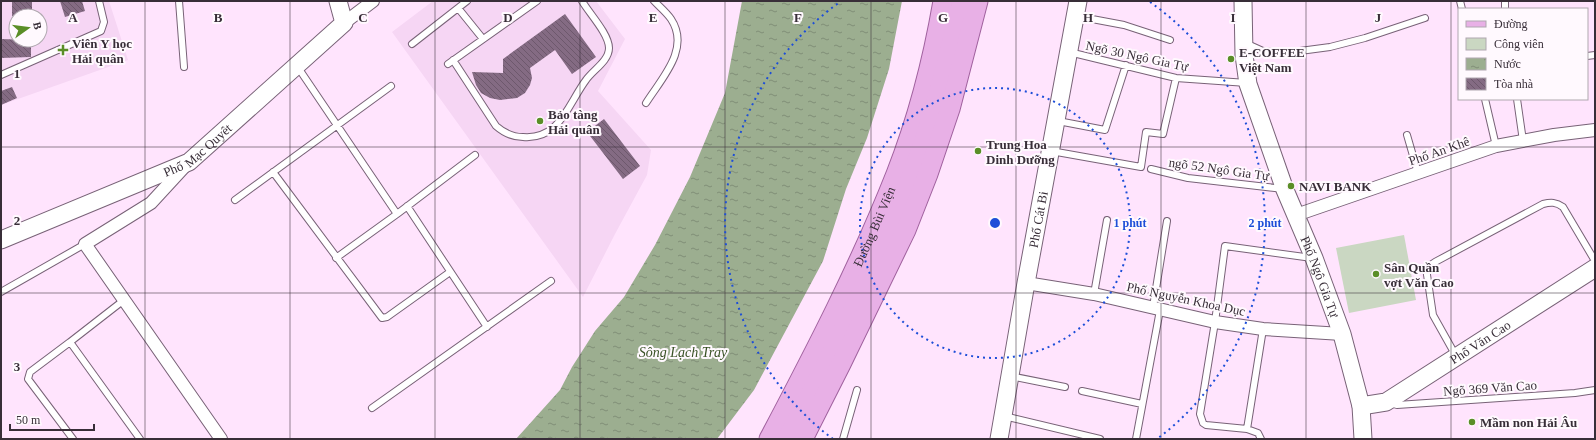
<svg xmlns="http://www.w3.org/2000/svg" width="1596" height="440" font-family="'Times New Roman',serif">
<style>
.built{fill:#f6d6f4;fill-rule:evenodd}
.green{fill:#cad7c2}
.water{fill:url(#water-ripples)}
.building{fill:url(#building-back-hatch)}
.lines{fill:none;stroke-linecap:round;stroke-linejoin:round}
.lane-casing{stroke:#786277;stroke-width:8}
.street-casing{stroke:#786277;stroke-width:14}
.secondary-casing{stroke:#786277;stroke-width:19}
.primary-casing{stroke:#a0619e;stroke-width:21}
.lane{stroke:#fff;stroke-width:6}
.street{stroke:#fff;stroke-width:12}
.secondary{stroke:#fff;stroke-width:17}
.primary{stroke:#e8b0e6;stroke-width:19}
.grid{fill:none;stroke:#382e38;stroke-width:1;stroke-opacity:0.55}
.ring{fill:none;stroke:#1d4ed8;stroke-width:2;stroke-dasharray:2 4}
.poi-dot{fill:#5a8e27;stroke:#fff9fe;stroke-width:1.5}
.labels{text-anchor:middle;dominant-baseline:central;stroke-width:4;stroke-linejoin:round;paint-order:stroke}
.poi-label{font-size:13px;font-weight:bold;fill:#382e38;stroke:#fff9fe;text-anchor:start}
.street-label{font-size:13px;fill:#382e38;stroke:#fff9fe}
.water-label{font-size:14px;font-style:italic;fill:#395225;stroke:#fff9fe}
.grid-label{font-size:13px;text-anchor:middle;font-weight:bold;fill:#382e38;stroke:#fff9fe;stroke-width:4;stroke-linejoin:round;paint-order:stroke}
.centre{fill:#1d4ed8;stroke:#fff9fe;stroke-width:2}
.ring-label{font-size:12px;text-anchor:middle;font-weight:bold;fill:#1d4ed8;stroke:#fff9fe;stroke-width:4;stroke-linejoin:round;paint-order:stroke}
</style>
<defs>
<pattern id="water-ripples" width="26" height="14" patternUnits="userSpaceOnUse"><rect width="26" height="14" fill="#9cae90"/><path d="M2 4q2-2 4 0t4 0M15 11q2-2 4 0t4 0" fill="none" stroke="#808e77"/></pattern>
<pattern id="building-back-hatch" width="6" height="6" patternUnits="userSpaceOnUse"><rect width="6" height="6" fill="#846b83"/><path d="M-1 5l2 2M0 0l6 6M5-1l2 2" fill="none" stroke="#6d586c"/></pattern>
</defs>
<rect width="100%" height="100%" fill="#ffe4fd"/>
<path class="built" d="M1,1H109L128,60L1,105ZM16,16H40V40H16Z
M433,1H596L625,39L598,91L651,150L647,175L615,234L583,297L392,32Z"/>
<path class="green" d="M1404,235L1416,300L1349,313L1336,248Z"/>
<path class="water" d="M742,1H902L889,69L867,138L846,189L823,261L754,390L717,439H516L560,390L572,367L595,331L624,297L655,245L690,177L725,93Z"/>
<path class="building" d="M12,1H32V16H12Z
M60,1H82L85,11L65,17Z
M565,14L596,57L572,74L555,50L530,68L532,78L530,85L525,93L517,98L500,100L490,98L481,93L476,85L472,72L503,73V59Z
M1,39L31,40V57L1,58Z
M12,87L17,98L1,105V91Z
M604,119L640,166L623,179L587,132Z"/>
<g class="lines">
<defs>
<path id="lane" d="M179,1L184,67
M1460,1L1462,9
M1505,1V9
M458,8L483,39
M1076,16L1124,25L1170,40
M1245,43L1265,52L1300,51L1330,47L1365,38L1425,18
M412,44L467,1
M1069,52L1176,78L1247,83
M1587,56L1595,55
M453,60L496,126C504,133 512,137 523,137C560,140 568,104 586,80C593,70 609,61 609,48C609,34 589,13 582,1
M448,64L537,1
M297,66L397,214L336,258
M1,75L101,31L104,22L99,1
M1485,99L1496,146
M1517,99L1523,141
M646,103C661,79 691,49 671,19C667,13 660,7 654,1
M1058,121L1105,130L1126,65
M1407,135L1418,173
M1051,151L1141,167L1146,132L1163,134L1176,78
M1151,169L1188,178L1284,189
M273,172L382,318L387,317L450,272
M235,200L391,86
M407,206L487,327
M397,214L475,155
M1,292L85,244
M1094,294L1107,220
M124,300L70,342L140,439
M1153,307L1167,221
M70,342L30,372L28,379L73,439
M1456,356L1433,315L1426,268L1435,262L1543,204C1551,202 1556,202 1563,207L1595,261
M1010,376L1065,387
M1082,391L1142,404
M1390,403L1397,405L1575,393L1595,390
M372,408L551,281
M1004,416L1100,439
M1247,429L1206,425L1203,423L1200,414L1215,322L1225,246L1312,258
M843,439L857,390
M1136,439L1160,310
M1261,439L1258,433L1247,429L1263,329"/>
<path id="street" d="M344,23L373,1
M186,165L151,203L85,244L221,439
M1296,215L1496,146L1554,135L1595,130
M1026,283L1094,294L1215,322L1263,329L1342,334"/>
<g id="secondary">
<path id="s1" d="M1243,1L1244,55L1248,84L1285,190L1314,258L1342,334L1361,406L1363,439"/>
<path id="s2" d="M1,240L189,162L344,23L338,1"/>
<path id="s3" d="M1361,406L1386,402L1595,268"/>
<path id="s4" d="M999,439L1026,283L1078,1"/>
</g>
<g id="primary">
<path id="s5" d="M769,439C815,352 860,265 896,174C918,118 933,59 943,1"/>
<path d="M787,439C831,355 876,268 910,179C933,121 947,61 962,1"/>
<path d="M803,439L841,364L906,230L928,174L950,109L978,1"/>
</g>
</defs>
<use href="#lane" class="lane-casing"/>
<use href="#street" class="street-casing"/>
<use href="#secondary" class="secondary-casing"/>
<use href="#primary" class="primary-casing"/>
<use href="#lane" class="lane"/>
<use href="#street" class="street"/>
<use href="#secondary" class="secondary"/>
<use href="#primary" class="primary"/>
</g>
<path class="grid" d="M145,1V439M290,1V439M435,1V439M580,1V439M725,1V439M871,1V439M1016,1V439M1161,1V439M1306,1V439M1451,1V439M1,147H1595M1,293H1595"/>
<g class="ring">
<circle cx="995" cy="223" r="135"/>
<path d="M833 439A270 270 0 0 1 840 2M1150 2A270 270 0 0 1 1157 439"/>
</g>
<g class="poi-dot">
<path d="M61 44h4v4h4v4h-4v4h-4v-4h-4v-4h4z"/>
<circle cx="1231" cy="59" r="4"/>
<circle cx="540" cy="121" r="4"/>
<circle cx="978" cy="151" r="4"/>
<circle cx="1291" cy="186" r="4"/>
<circle cx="1376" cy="274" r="4"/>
<circle cx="1472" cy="422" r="4"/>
</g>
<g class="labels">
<g class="poi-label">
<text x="72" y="43">Viên Y học<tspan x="72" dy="15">Hải quân</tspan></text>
<text x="1239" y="52">E-COFFEE<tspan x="1239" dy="15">Việt Nam</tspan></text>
<text x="548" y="114">Bảo tàng<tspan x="548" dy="15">Hải quân</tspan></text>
<text x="986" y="144">Trung Hoa<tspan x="986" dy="15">Dinh Dưỡng</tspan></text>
<text x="1299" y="186">NAVI BANK</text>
<text x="1384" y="267">Sân Quần<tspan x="1384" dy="15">vợt Văn Cao</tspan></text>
<text x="1480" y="422">Mầm non Hải Âu</text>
</g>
<g class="street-label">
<text transform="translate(1137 56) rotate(12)">Ngõ 30 Ngô Gia Tự</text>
<text stroke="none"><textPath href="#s2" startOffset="217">Phố Mạc Quyêt</textPath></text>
<text transform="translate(1439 151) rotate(-19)">Phố An Khê</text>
<text transform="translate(1219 169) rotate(8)">ngõ 52 Ngô Gia Tự</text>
<text stroke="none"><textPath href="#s4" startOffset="223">Phố Cát Bi</textPath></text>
<text stroke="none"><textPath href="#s5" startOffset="237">Đường Bùi Viện</textPath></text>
<text stroke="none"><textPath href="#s1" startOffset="289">Phố Ngô Gia Tự</textPath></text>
<text transform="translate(1186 299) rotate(12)">Phố Nguyễn Khoa Dục</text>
<text stroke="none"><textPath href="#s3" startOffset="137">Phố Văn Cao</textPath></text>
<text transform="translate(1490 388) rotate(-4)">Ngõ 369 Văn Cao</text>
</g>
<g class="water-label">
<text x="683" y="352">Sông Lạch Tray</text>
</g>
</g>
<g class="grid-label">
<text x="73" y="22">A</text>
<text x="218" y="22">B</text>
<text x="363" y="22">C</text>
<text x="508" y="22">D</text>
<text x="653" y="22">E</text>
<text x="798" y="22">F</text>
<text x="943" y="22">G</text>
<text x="1088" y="22">H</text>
<text x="1233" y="22">I</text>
<text x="1378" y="22">J</text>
<text x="17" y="78">1</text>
<text x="17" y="225">2</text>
<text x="17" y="371">3</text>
</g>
<circle cx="995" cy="223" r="6" class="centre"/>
<g class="ring-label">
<text x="1130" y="227">1 phút</text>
<text x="1265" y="227">2 phút</text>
</g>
<rect width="1596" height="440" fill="none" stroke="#382e38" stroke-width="4"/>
<rect x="1458" y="8" width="130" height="92" fill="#fff9fe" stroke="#afa8af"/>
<rect x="1466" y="21" width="20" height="6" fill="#e8b0e6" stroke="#afa8af"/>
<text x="1494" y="28" font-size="12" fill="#382e38">Đường</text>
<rect x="1466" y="38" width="20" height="12" fill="#cad7c2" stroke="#afa8af"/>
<text x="1494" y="48" font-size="12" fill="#382e38">Công viên</text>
<rect x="1466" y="58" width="20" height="12" fill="url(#water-ripples)" stroke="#afa8af"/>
<text x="1494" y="68" font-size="12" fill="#382e38">Nước</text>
<rect x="1466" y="78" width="20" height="12" fill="url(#building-back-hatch)" stroke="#afa8af"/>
<text x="1494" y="88" font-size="12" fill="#382e38">Tòa nhà</text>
<g transform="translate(28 28) rotate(76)"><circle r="19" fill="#fff9fe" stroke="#afa8af"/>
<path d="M0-3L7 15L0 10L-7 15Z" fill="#5a8e27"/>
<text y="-6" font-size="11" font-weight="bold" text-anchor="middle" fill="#382e38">B</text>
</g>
<path d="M10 424v6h84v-6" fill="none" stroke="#382e38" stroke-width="2"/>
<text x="16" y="424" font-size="12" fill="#382e38" stroke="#fff9fe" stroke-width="3" paint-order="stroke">50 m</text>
</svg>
